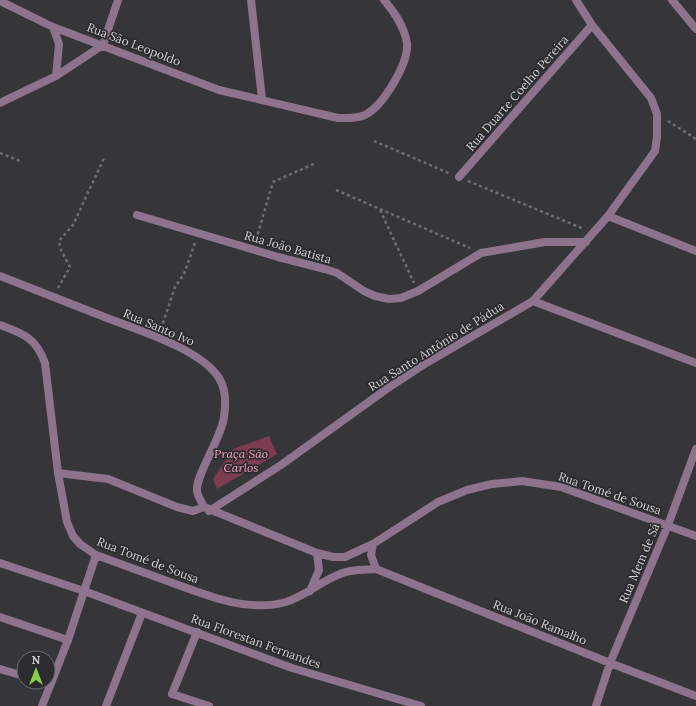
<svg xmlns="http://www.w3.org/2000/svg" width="696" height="706" font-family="Lora,serif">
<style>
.green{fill:#7e3c51}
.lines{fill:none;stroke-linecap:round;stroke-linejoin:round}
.path{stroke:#6f6e73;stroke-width:2.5;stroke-dasharray:3 3;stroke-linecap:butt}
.service{stroke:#8d738b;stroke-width:8}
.minor{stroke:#8d738b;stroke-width:8}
.labels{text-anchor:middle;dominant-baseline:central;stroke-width:3.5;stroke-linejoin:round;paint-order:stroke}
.street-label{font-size:12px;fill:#d2d1d5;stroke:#2c2b30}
.park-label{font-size:12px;font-style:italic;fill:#faa2bb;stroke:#2c2b30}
</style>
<rect width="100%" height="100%" fill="#36353a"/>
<path class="green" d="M269,436L277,454L217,489L213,479L233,449Z"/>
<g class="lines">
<path class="path" d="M668,121L696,139
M374,141L451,174
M0,153L20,161
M468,181L584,229
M336,190L470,248
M380,210L414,283
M256,240L273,182L316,163
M58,288L70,267L60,248L59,241L73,225L105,156
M161,329L175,287L184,274L195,243"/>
<path class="service" d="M103,45L118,0
M58,473L108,479L177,507L193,511L204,507
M0,563L84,591L292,668L421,706
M0,617L68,640
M0,669L24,676
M41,682L50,685
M106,706L142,613"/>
<path class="minor" d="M251,0L262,99
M672,0L696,29
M0,1L53,27L219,90L338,118C347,118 356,119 365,115C383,106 409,63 407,43C404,26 395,13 384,0
M53,27L59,44L56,76
M0,103L56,76L103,45
M459,177L592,25
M137,215L278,257L325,269L337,273L364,291L375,296L389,299L401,298L418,291L481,253L545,242H586
M608,216L696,251
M0,276C34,289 68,303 102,316C134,329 200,348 219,378C226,389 226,404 224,417C222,437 196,474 197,490C197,496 202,502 204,507L317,553L333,557H345L373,544L438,502L467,490L492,484L522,481L561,487L696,536
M533,301L608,216L655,151L657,137V114L651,98L592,25L576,0
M0,325C24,334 36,338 45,363L58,473L67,522L73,536L80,544L96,555C120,564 145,573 170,582C206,595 247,613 286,602C306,596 321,581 340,574C351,569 364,570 376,569L610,663L696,696
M209,511L281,465L388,388L428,362L533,301L696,363
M373,544L371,555L376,569
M310,591L319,570L317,553
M197,632L172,694L209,706
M42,706L68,640L96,555
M596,706L610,663L668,525L696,449"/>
</g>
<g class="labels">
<g class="street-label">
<text transform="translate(134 44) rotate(21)">Rua São Leopoldo</text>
<text transform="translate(517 93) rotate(-49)">Rua Duarte Coelho Pereira</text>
<text transform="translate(288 247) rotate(16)">Rua João Batista</text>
<text transform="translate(159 327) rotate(23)">Rua Santo Ivo</text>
<text transform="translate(436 346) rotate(-32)">Rua Santo Antônio de Pádua</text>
<text transform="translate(610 493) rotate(19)">Rua Tomé de Sousa</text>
<text transform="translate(148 560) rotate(21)">Rua Tomé de Sousa</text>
<text transform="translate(639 563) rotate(-67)">Rua Mem de Sá</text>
<text transform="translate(540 622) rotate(22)">Rua João Ramalho</text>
<text transform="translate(256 641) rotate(20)">Rua Florestan Fernandes</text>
</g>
<g class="park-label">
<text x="241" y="453">Praça São<tspan x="241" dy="14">Carlos</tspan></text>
</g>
</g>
<g transform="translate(36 670)"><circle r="19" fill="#2c2b30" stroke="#6e6d72"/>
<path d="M0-3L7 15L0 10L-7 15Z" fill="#89cf49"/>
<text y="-6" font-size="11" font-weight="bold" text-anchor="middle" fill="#d2d1d5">N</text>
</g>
</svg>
